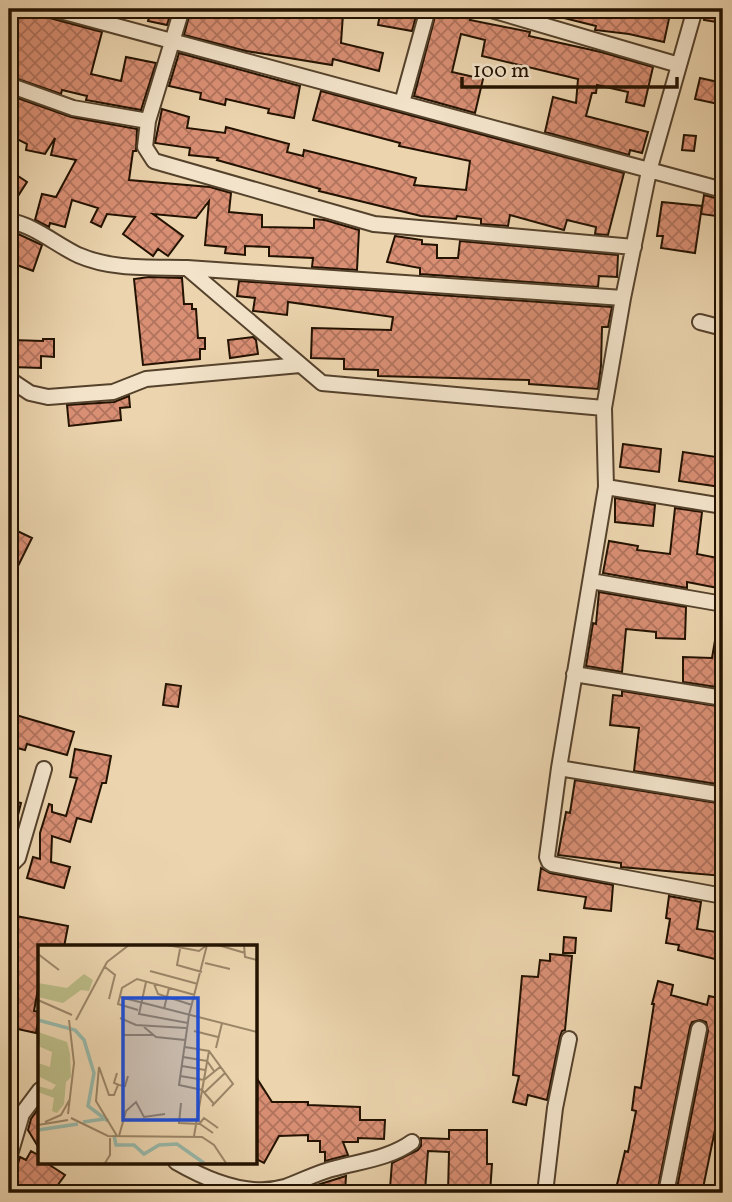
<svg xmlns="http://www.w3.org/2000/svg" width="732" height="1202" font-family="Vollkorn,serif">
<style>
.building{fill:url(#building-cross-hatch);stroke:#231200;stroke-width:2}
.lines{fill:none;stroke-linecap:round;stroke-linejoin:round}
.minor-casing{stroke:#55422c;stroke-width:18}
.minor{stroke:#f2e3ca;stroke-width:14}
.inset-river{fill:none;stroke:#98b8a9;stroke-width:3.5}
.inset-road{fill:none;stroke:#9b8668;stroke-width:2}
.view{fill:#1d4ed8;fill-opacity:0.15;stroke:#1d4ed8;stroke-width:3.5}
.inset-edge{fill:none;stroke:#231200;stroke-width:3.5}
</style>
<defs>
<pattern id="building-cross-hatch" width="8" height="8" patternUnits="userSpaceOnUse" patternTransform="scale(1.75)"><rect width="8" height="8" fill="#d98f74"/><path d="M0 0l8 8M0 8l8-8" fill="none" stroke="#b0735d"/></pattern>
</defs>
<rect width="100%" height="100%" fill="#ebd4ae"/>
<filter id="stains"><feTurbulence type="fractalNoise" baseFrequency=".00286" numOctaves="4"/><feColorMatrix values="0 0 0 0 .2 0 0 0 0 .09 0 0 0 0 .02 0 0 0 .5 -.17"/></filter>
<radialGradient id="worn" r=".72"><stop offset=".6" stop-color="#630" stop-opacity="0"/><stop offset="1" stop-color="#630" stop-opacity=".3"/></radialGradient>
<path class="building" d="M10,9L45,14L50,18L102,32L91,74L121,81L126,57L156,63L141,110L86,100L87,96L62,90L61,94L9,76Z
M152,9H172L167,25L148,21Z
M191,9H338V13L343,14L341,43L383,53L379,71L333,59L332,65L246,51L184,35Z
M381,9H418L412,31L378,25Z
M437,9L471,16L470,20L530,32L529,36L601,52L653,67L644,106L626,102L628,92L597,85L596,93H592L586,116L648,132L642,153L630,150L629,155L545,132L553,97L576,103L578,79L482,56L485,40L461,34L452,72L483,79L475,113L414,96Z
M544,9H647L670,14L664,42L629,34L595,30L596,26L544,13Z
M706,9H723V23L704,20Z
M179,53L300,86L294,118L268,113L269,109L226,99L225,105L200,99L201,93L169,86Z
M700,78L723,83V105L695,99Z
M321,91L624,173L608,235L595,234L596,227L567,220L564,230L510,215L508,226L481,224V219L457,216L456,219L421,216L319,191L320,189L217,160L218,158L189,155L190,148L155,143L162,109L189,117L187,128L225,133L226,127L289,144L287,152L303,156L304,150L416,178L414,185L466,190L470,161L399,146L400,143L313,120Z
M9,95L71,117L137,129L136,151H133L129,180L210,187L231,193L229,212L262,215V227L314,228V219L325,220L359,230L357,270L312,267L313,258L269,256V247L245,246V255L225,253L226,247L205,245L209,201L196,218L153,214L183,236L168,256L158,249L153,256L123,234L135,217L107,214L101,227L91,222L98,208L72,200L65,227L50,223L49,227L35,220L42,194L56,197L76,160L51,155L55,138L45,154L26,150L27,144L9,135Z
M684,135L696,136L694,151L682,150Z
M9,170L27,182L9,210Z
M704,195L719,199L716,216L701,214Z
M662,202L702,206L695,253L661,248L663,236H657Z
M16,233L42,245L33,271L9,262V253Z
M395,236L422,240V244L437,245V258H458L460,241L618,255L617,277L599,276L598,287L420,274V268L387,262Z
M149,277L182,278L184,304H192V309H196L198,338H205V349H200V359L143,365L134,279Z
M239,281L612,307L608,327H602L601,366L598,389L529,384V380L378,376V370L344,369V359L311,358L312,328L391,330L393,317L288,302L287,315L253,311L255,298L237,296Z
M253,337L256,340L258,354L230,358L228,340Z
M43,339H54V357L41,356V368L12,367L13,340L43,341Z
M129,396L130,407L120,408L121,420L69,426L67,405L114,402Z
M623,444L661,449L659,472L620,467Z
M683,452L723,458L721,487L679,481Z
M615,498L655,505L653,526L615,522Z
M675,508L702,512L697,554L723,559V589L687,582V588L603,573L609,541L638,546L637,550L670,554Z
M9,527L32,538L9,584Z
M599,592L686,607L685,639L656,638V632L626,629L622,672L586,666L593,623L596,624Z
M717,629H723V688L683,682V657L712,658Z
M166,684L181,686L178,707L163,705Z
M622,691L723,707V785L634,771L639,728L610,725L613,695L622,696Z
M9,713L74,732L67,755L27,744L25,750L9,746Z
M75,749L111,756L106,783H102L91,822L77,818L70,842L52,836L51,862L70,867L64,888L27,878L33,857L40,859V833L49,804L52,805V812L66,816L77,778L70,777Z
M575,780L723,804V876L621,867V863L558,855L566,812L570,813Z
M9,800L21,803L13,835H9Z
M541,868L550,873L613,885L611,911L584,908L586,897L538,890Z
M669,896L701,902L697,929L723,933V961L678,950L679,945L666,943L670,919L666,918Z
M11,915L68,926L64,947H40V978L34,1011L40,1012L36,1033L13,1028L18,999L9,997V926Z
M564,937L576,938L575,953H563Z
M550,954L572,956L565,1030L562,1031L560,1037L547,1100L528,1095L526,1105L513,1102L519,1076L513,1075L522,976L538,977L540,960L550,961Z
M658,981L673,985L671,995L707,1005L709,996L723,999V1091L702,1193H676L708,1031L706,1022L700,1020L692,1022L690,1027L657,1193H615L625,1151L628,1152L636,1111L632,1110L635,1087L641,1088L654,1004H652Z
M256,1077L272,1102H308V1105L360,1107V1120H385L384,1139L358,1138V1142H343L348,1155L325,1161V1152H320V1141H308V1135L279,1136L264,1163L256,1159Z
M40,1106V1150L28,1130L31,1119Z
M449,1130H487V1164H492L490,1193H448L449,1152L428,1151L425,1191L390,1188L392,1163L418,1150L421,1146V1138L449,1139Z
M31,1151L40,1156V1162H45L65,1175L52,1193H9L20,1157L26,1160Z
M346,1176L345,1193H303V1190L314,1186Z"/>
<g class="lines">
<defs>
<path id="minor" d="M53,9L723,190
M182,9L148,121L145,147L154,161L374,224L634,247
M488,9L679,65
M695,9L649,171L623,298L604,408L606,487L559,768L547,857L549,862L552,864L723,896
M9,85L73,108L148,121
M402,103L428,9
M9,221C34,225 55,244 78,255C112,270 151,267 187,268L623,298
M187,268L322,383L604,408
M700,322L723,328
M9,379L30,393L48,397L113,392L146,379L300,365
M606,487L723,506
M591,581L723,604
M574,674L723,698
M559,768L723,795
M9,867L18,858L44,769
M9,1158L22,1114L40,1090
M176,1162C207,1180 248,1198 285,1187C302,1181 318,1172 336,1168C362,1161 390,1158 412,1142
M545,1193L555,1108L569,1039
M666,1193L699,1029"/>
</defs>
<use href="#minor" class="minor-casing"/>
<use href="#minor" class="minor"/>
</g>
<g transform="translate(38 945)">
<rect width="219" height="219" fill="#ebd4ae"/>
<path d="M46,29L55,35L51,46L43,45L25,58L0,52V38L29,43ZM0,87L29,97L32,109L33,132L28,137L26,159L19,168L14,166L16,153L0,147V141L14,145L18,140L0,131V118L12,122L14,107L0,101Z" fill="#bbbc88"/>
<path class="inset-river" d="M0,75L37,85L46,95L56,128L50,161L70,176M45,177L66,174M0,185L40,179M76,190L78,200H96L106,209L121,200L139,199L166,218"/>
<path class="inset-road" d="M129,0L161,6L169,0M169,0L151,70L141,140L164,145L176,159M180,0L207,8M206,0L207,12L219,15M142,4L139,20L164,27M0,9L21,25M69,17L91,0M167,18L192,24M67,22L77,30L71,54M112,26L160,39M108,37L101,69L150,78M116,39L120,49L154,60M82,52L219,87M0,55L34,70M126,64L131,43M100,65L80,59L84,43L99,34L157,50M82,73L98,80L148,83M38,75L69,17M106,82L118,92L147,95M156,86L180,92M85,90H116M147,102L171,106L195,139L174,161M178,103L184,78M145,112L169,116L176,126M144,121L167,125M79,128L76,138L81,140L87,141L90,131M142,131L166,135L182,122M166,148L187,128M143,158L141,178L162,179L175,188M30,169L36,118L31,75M33,173L70,191L164,192L176,200L188,218M7,177L23,170L32,154M161,179L166,173L180,183M0,180L30,175M79,191L58,156L61,122L71,150H76L80,140M81,191L88,166L98,157L106,172L127,169M156,191L171,106M67,218L72,210V193"/>
<path class="view" d="M85,53H160V175H85Z"/>
<rect width="219" height="219" class="inset-edge"/>
</g>
<rect width="732" height="1202" fill="none" stroke="#ebd4ae" stroke-width="35"/>
<rect x="10" y="10" width="711" height="1181" fill="none" stroke="#231200" stroke-width="3.5"/>
<rect x="18" y="18" width="697" height="1167" fill="none" stroke="#231200" stroke-width="2"/>
<path d="M462 77v10h215v-10" fill="none" stroke="#231200" stroke-width="3.5"/>
<text x="473" y="77" font-size="21" fill="#231200" stroke="#f2e3ca" stroke-width="5" paint-order="stroke">100 m</text>
<rect width="100%" height="100%" filter="url(#stains)"/>
<rect width="100%" height="100%" fill="url(#worn)"/>
</svg>
